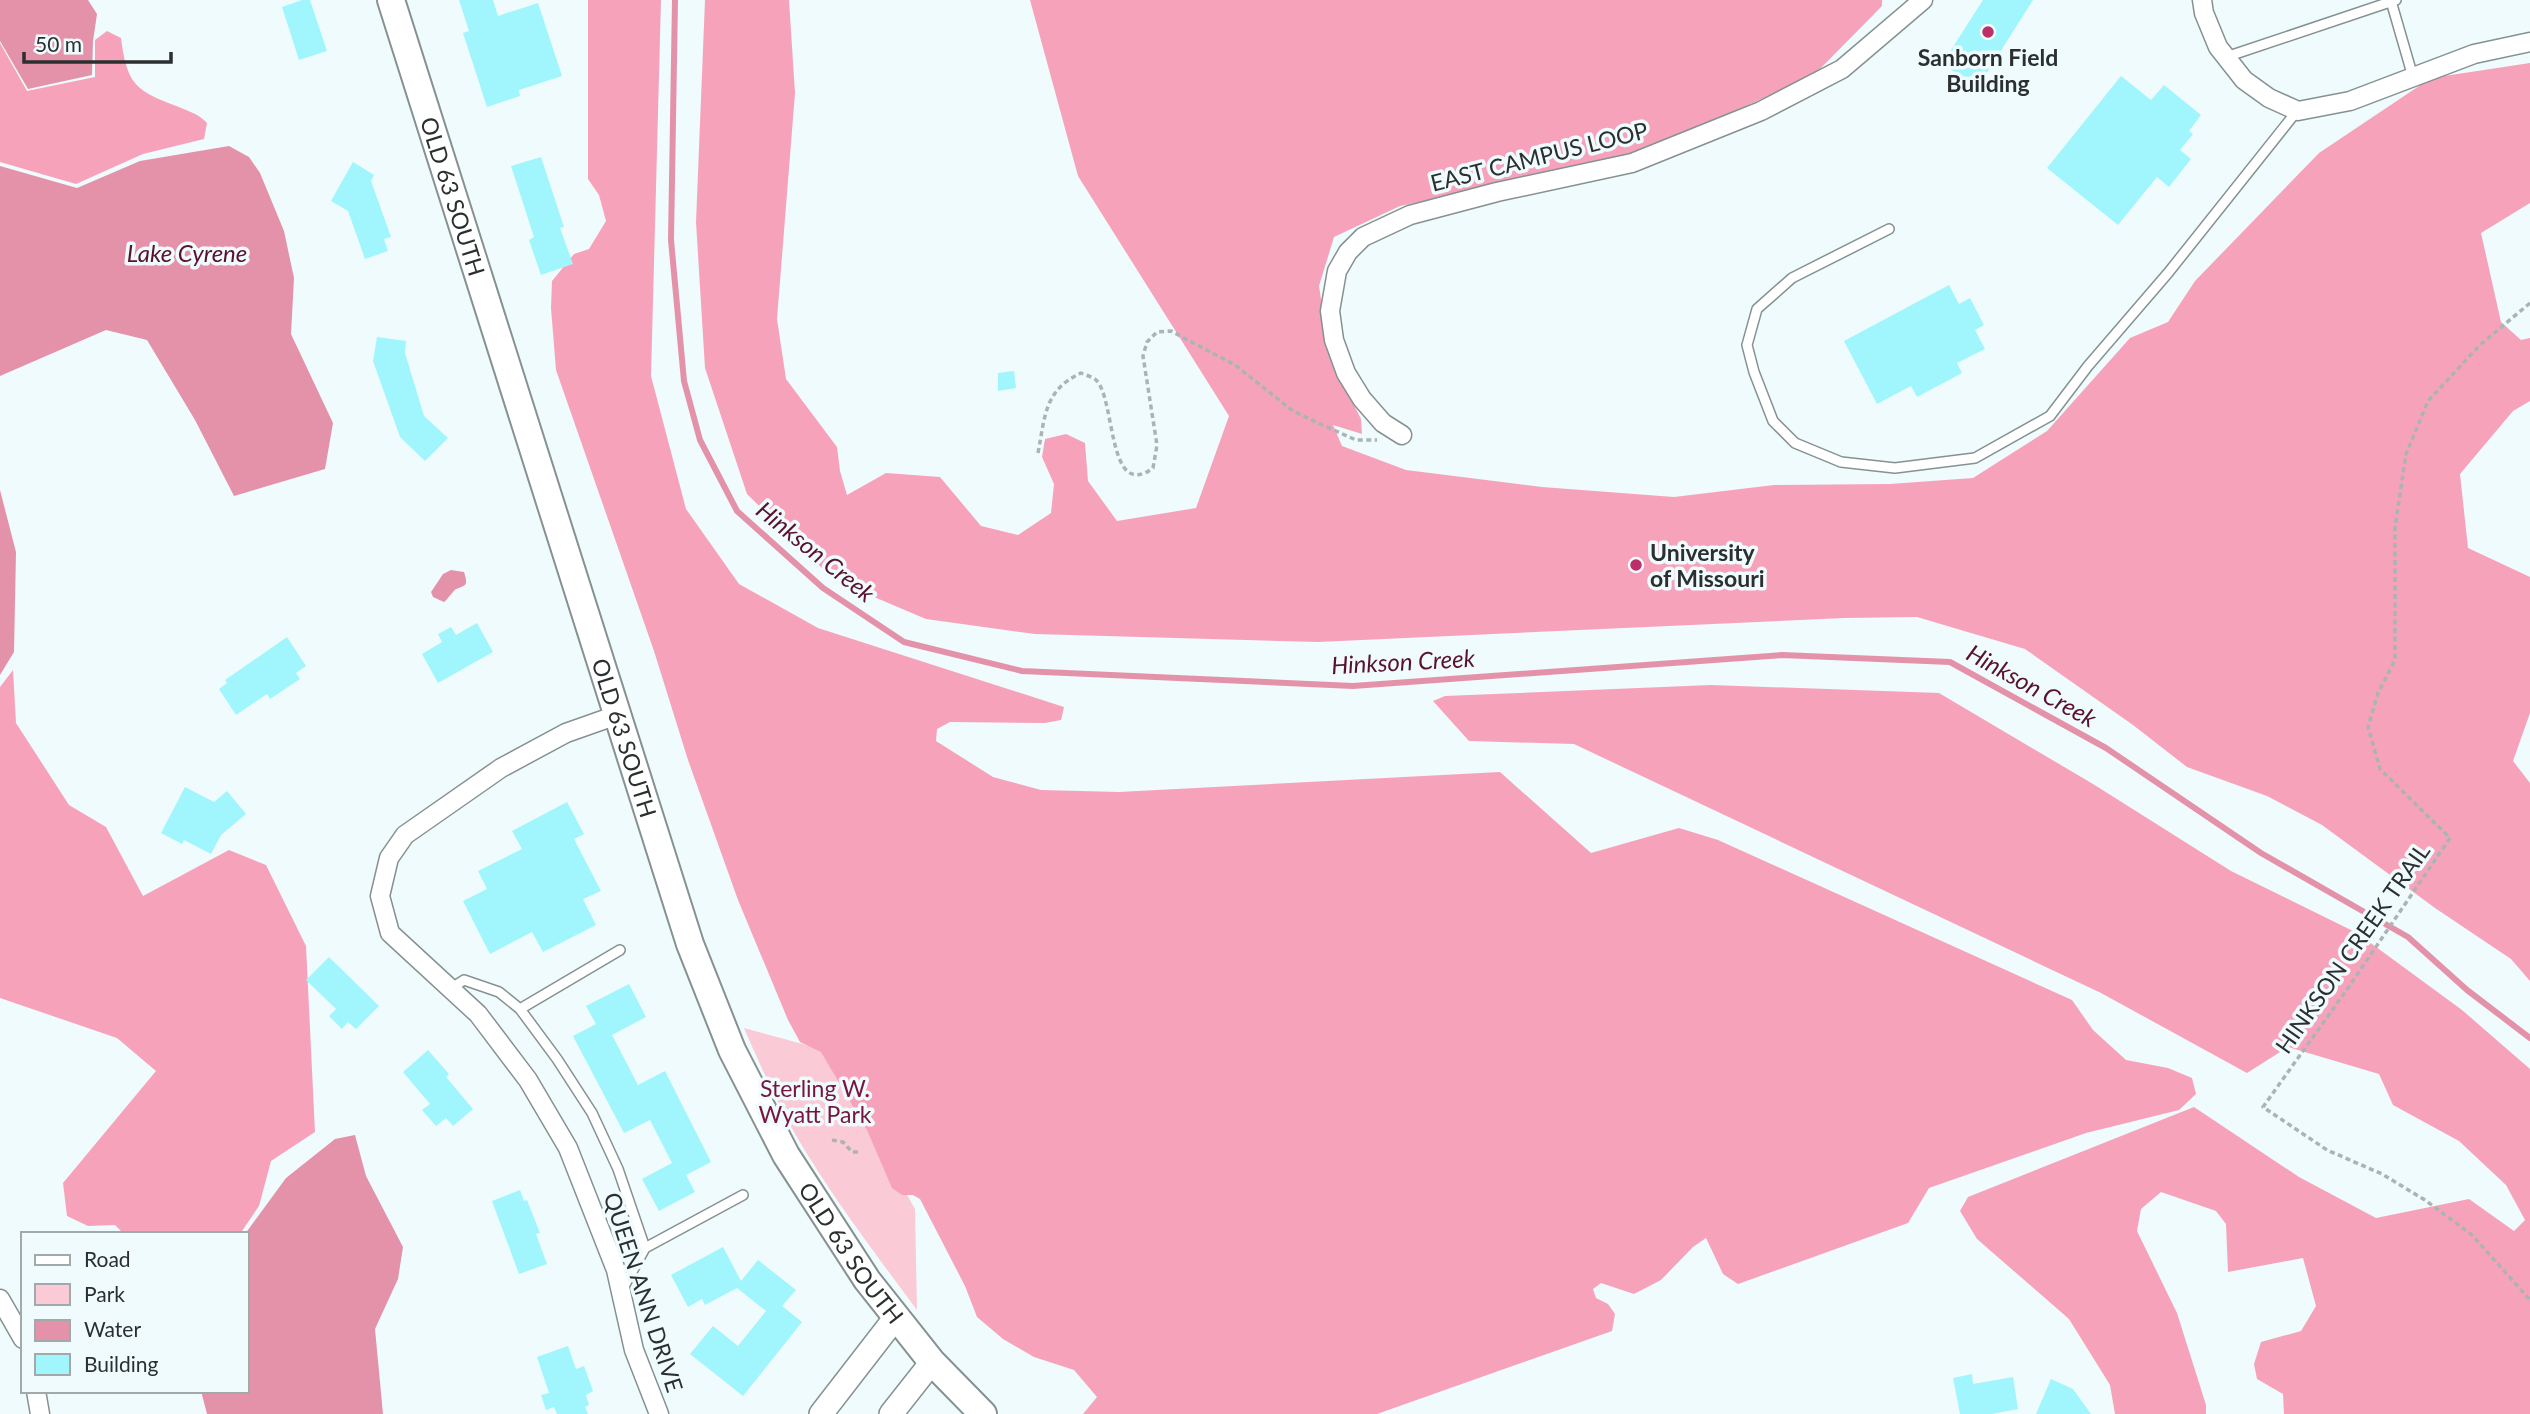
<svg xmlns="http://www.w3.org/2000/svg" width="2530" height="1414" font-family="Lato,sans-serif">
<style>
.green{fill:#facad6}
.forest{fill:#f7a2bb}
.water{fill:#e492aa}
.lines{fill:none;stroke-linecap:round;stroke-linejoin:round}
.stream{stroke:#e492aa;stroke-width:6}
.building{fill:#a0f6fc}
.service-casing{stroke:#869192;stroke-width:12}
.minor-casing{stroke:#869192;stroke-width:21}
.tertiary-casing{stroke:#869192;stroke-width:26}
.secondary-casing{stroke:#869192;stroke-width:30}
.path{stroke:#abb4b5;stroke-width:3.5;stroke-dasharray:5 3.5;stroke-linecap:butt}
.service{stroke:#fff;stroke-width:9}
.minor{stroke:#fff;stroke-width:18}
.tertiary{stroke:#fff;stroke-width:23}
.secondary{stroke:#fff;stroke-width:26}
.poi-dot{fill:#bb3068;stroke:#effbfc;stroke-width:2.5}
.labels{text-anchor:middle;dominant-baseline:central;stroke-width:7;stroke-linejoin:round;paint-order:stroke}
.poi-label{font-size:23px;font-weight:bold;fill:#2b2f30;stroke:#effbfc}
.street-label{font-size:23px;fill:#2b2f30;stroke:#effbfc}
.park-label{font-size:23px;fill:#76153e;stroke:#effbfc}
.water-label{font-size:24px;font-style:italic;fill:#59112e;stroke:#effbfc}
</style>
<rect width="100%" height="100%" fill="#effbfc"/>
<path class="green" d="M744,1028L825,1050L915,1209L917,1310C880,1260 842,1210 809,1157C783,1116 763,1072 744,1028Z"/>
<path class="forest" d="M588,0H661L651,376L686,509L739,584L818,628L1064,707L1061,720L1045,723L950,722L937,729L936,741L993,777L1041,790L1119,792L1500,772L1591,853L1679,828L1718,840L2072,1000L2093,1030L2126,1060L2168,1068L2192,1078L2196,1094L2179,1110L2086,1133L1929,1188L1908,1223L1738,1284L1723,1274L1706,1238L1693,1247L1661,1280L1634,1294L1601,1283L1593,1289L1596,1298L1608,1304L1615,1314L1612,1331L1377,1414H1083L1097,1397L1074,1370L1034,1357L1003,1339L977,1317L965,1286L920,1199L913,1195H902L892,1188L867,1130L821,1052L800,1042L788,1020L738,900L688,760L654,651L556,370L551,308L552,281L574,254L589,249L606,221L599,195L588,179Z
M705,0H789L795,93L777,319L786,379L837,447L840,471L847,495L886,473L940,477L981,526L1018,535L1051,513L1054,484L1042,457L1045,439L1066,434L1085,443L1088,481L1117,521L1196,508L1229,416L1078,176L1030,0H1882V6L1813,76L1631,157L1400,206L1334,237L1319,286L1330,358L1361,419L1362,434L1333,425L1342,446L1406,470L1542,487L1674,497L1774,485L1890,484L1973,478L2047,431L2130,338L2168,322L2195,281L2319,153L2431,78L2530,63V203L2481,233L2501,322L2521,340L2530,338V401L2513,411L2460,474L2468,548L2530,577V713L2513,761L2530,783V981L2511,959L2435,908L2322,825L2267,796L2187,767L2133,725L2025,649L1917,617L1844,618L1318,642L1035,634L926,619L834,580L747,494L705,368L696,222Z
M107,31L121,38C127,85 136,91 179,107C190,112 199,114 207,123L204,139L143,154L76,184L0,162V43L27,91L95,77V40Z
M13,670L16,723L69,805L106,827L143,896L229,850L266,865L306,946L315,1132L271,1161L259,1206L240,1234H124L115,1225L88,1226L67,1216L63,1183L156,1071L117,1038L0,998V687Z
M1711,685L1939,693L2093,784L2231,871L2357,933L2462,1010L2530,1069V1414H2284L2283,1394L2257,1379L2254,1364L2261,1342L2301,1331L2316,1306L2303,1258L2228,1272L2226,1224L2216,1211L2161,1192L2141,1209L2137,1231L2177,1313L2206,1405V1414H2115L2110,1385L2069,1319L1977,1239L1960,1211L1968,1197L2194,1107L2299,1177L2376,1218L2469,1199L2514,1231L2525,1220L2506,1185L2459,1141L2393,1105L2379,1074L2288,1047L2247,1073L2101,993L1574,744L1469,741L1433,701L1445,696Z"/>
<path class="water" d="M0,0H88L97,14L93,41L92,75L28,89L0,41Z
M229,146L249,157L260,173L284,231L294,278L291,334L333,423L325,469L234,496L195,420L147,340L106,330L0,376V166L77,188L140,161Z
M0,490L16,552L14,652L0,675Z
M451,570L464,572C468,585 467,585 456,589C452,592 448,599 444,602L433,597L431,592L443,574Z
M355,1135L366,1176L403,1247L398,1279L375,1329L383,1414H207L201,1391H247V1234H245L286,1178L335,1139Z"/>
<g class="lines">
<path class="stream" d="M675,0L671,240L684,381L700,440L737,511L823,588L904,642L1022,671L1353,686L1782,655L1950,662L2106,748L2261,853L2408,937L2467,990L2530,1038"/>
</g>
<path class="building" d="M302,0H310L327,51L299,60L282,7Z
M459,0H493L498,16L538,3L562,76L519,90L520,96L487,107L463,33L469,31Z
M1983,0H2033L1978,87L1942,64Z
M2121,76L2151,100L2164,85L2201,115L2189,131L2193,134L2180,150L2191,159L2169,187L2157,177L2118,225L2047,168Z
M541,157L564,227L560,228L573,264L541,275L529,240L534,237L511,166Z
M353,162L374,175L371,181L391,237L384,239L388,251L365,259L348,211L331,201Z
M1949,285L1959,304L1970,298L1984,325L1975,330L1985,349L1957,363L1962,373L1917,397L1911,386L1877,404L1844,341Z
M377,337L406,341L405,353L424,416L448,438L425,461L400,437L373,361Z
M1014,371L1016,388L998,391V373Z
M477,623L493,652L438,683L422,654L442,642L438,634L451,627L456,635Z
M287,637L306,666L296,673L300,679L270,699L267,694L236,715L219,689L227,683L225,680Z
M185,787L214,802L227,791L246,814L221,835L211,854L184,840L182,844L161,833Z
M567,802L584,834L574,839L601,891L583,899L596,925L543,952L532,932L490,954L463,901L487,889L478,871L522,849L512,831Z
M329,957L379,1006L356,1029L348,1022L342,1029L329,1016L336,1009L306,980Z
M629,984L646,1017L612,1035L638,1085L665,1071L711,1162L686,1175L695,1192L659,1211L642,1179L672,1163L650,1120L624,1133L573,1036L596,1024L586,1006Z
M428,1050L449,1074L446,1077L473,1109L453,1126L446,1118L436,1126L422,1110L430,1104L403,1072Z
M520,1190L524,1201L527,1200L540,1233L536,1234L547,1264L519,1274L492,1201Z
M723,1247L741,1281L758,1260L796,1290L782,1306L802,1322L743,1396L690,1354L713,1326L738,1346L766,1311L737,1288L705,1305L702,1299L688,1307L671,1275Z
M568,1346L576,1369L584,1366L593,1391L586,1395L589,1405L585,1407L588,1414H557L554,1407L546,1410L541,1395L549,1393L537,1357Z
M1972,1374L1973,1384L2013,1377L2018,1409L1992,1414H1960L1953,1378Z
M2051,1379L2073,1389L2091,1414H2036Z"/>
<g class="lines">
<defs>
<path id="service" d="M2391,1L2413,77
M2226,57L2396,0
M1889,229L1792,278L1757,309L1747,345L1754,372L1773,421L1795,443L1841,462L1895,468L1975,458L2050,416L2088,366L2168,273L2297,111
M450,989L464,980L499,992L520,1009L557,1059L592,1113L618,1169L645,1248L622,1290
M520,1009L620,950
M645,1248L743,1195"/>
<path id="minor" d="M2202,0L2204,13L2218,47L2244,80L2269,98L2298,111L2350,101L2474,54L2530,42
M1402,435L1383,423L1362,399L1346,373L1334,340L1330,311L1337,271L1348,252L1363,237L1410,215L1497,192L1632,163L1761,111L1842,69L1923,0
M617,715L566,733L501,768L405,835L389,858L380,896L390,933L478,1014L528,1080L568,1148L616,1270L634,1350L659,1414
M0,1299L23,1339
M36,1391L40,1414"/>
<path id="tertiary" d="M821,1414L896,1317
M891,1414L932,1362"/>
<g id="secondary">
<path id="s1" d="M391,0L690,944L732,1050L786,1155L867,1280L932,1362L983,1414"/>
</g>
</defs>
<use href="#service" class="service-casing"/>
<use href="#minor" class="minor-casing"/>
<use href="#tertiary" class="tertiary-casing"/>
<use href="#secondary" class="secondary-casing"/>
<path class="path" d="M2530,303L2480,345L2428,401L2406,454L2395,528V660L2378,693L2368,727L2380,769L2450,838L2348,988L2263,1107L2327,1150L2382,1174L2425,1200L2472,1235L2530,1300
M1038,453C1045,417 1044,390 1081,373C1085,375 1093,377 1096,380C1116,399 1107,502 1153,468L1157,445L1143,356L1147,342L1157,332L1171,331L1235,365L1293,411L1316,422L1356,440H1377
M832,1140L843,1142L852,1152H861"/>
<use href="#service" class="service"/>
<use href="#minor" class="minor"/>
<use href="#tertiary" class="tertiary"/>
<use href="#secondary" class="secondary"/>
</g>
<g class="poi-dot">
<circle cx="1988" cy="32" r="7"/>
<circle cx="1636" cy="565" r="7"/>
</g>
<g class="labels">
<g class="poi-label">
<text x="1988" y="57">Sanborn Field<tspan x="1988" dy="26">Building</tspan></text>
<text x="1650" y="552" text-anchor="start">University<tspan x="1650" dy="26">of Missouri</tspan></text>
</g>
<g class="street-label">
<text transform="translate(1539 156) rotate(-14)">EAST CAMPUS LOOP</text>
<text stroke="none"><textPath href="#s1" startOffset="206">OLD 63 SOUTH</textPath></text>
<text stroke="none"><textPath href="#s1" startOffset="774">OLD 63 SOUTH</textPath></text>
<text transform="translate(2352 948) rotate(-55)">HINKSON CREEK TRAIL</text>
<text stroke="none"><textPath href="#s1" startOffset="1340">OLD 63 SOUTH</textPath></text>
<text transform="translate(644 1292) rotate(72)">QUEEN ANN DRIVE</text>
</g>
<g class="park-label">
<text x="815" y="1088">Sterling W.<tspan x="815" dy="26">Wyatt Park</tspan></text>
</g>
<g class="water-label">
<text x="187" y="252">Lake Cyrene</text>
<text transform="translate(816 551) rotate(39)">Hinkson Creek</text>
<text transform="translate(1403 661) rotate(-3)">Hinkson Creek</text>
<text transform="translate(2032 685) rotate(29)">Hinkson Creek</text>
</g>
</g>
<rect x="21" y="1232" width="228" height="161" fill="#effbfc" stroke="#a1a9aa" stroke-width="2"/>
<rect x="35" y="1255" width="35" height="10" fill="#ffffff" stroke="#a1a9aa" stroke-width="2"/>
<text x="84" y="1267" font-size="21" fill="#2b2f30">Road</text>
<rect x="35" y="1284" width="35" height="21" fill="#facad6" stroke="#a1a9aa" stroke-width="2"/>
<text x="84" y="1302" font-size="21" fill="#2b2f30">Park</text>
<rect x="35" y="1320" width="35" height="21" fill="#e492aa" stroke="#a1a9aa" stroke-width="2"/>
<text x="84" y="1337" font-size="21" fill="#2b2f30">Water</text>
<rect x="35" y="1354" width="35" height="21" fill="#a0f6fc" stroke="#a1a9aa" stroke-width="2"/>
<text x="84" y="1372" font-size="21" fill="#2b2f30">Building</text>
<path d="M24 52v10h147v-10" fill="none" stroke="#2b2f30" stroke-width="3.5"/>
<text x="35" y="52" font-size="21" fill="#2b2f30" stroke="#effbfc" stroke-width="5" paint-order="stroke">50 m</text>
</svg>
